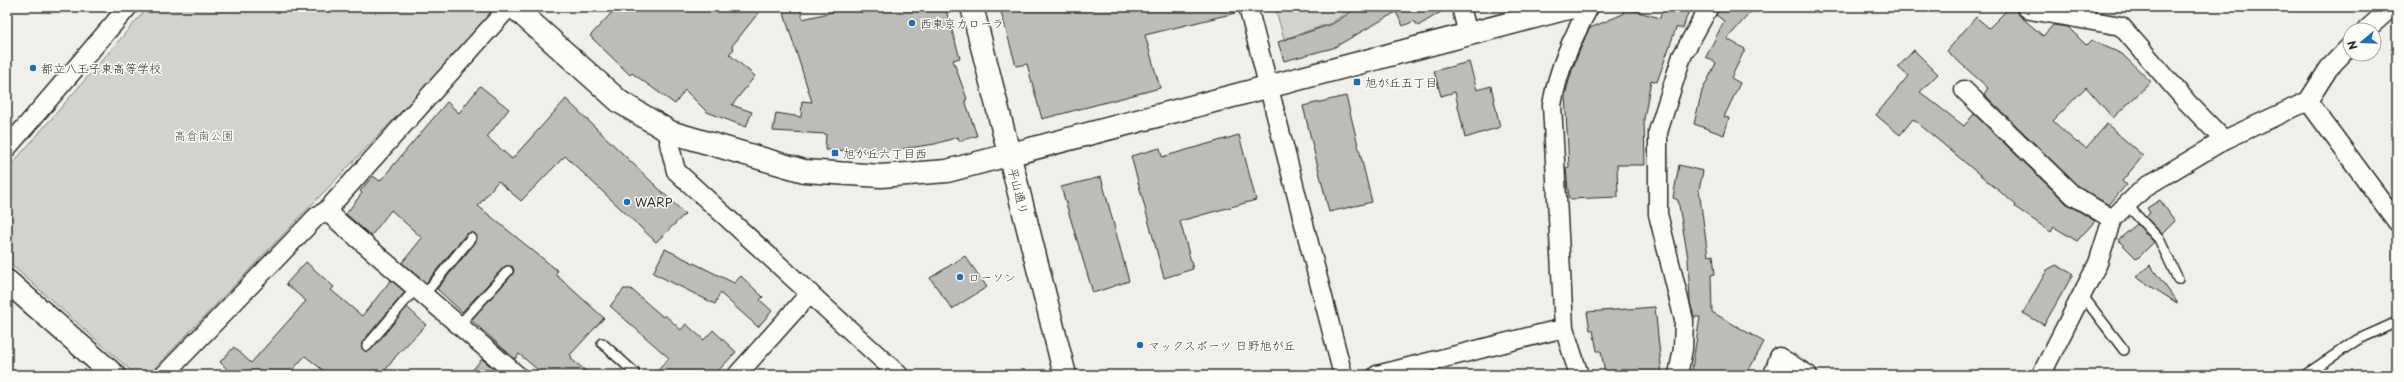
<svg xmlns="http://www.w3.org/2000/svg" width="2404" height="382" font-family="'Playpen Sans','Klee One',sans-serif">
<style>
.green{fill:#d3d2cf;stroke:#7f7e7d}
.building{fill:#bdbcb8;stroke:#2b2b2b}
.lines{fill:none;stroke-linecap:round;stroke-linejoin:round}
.lane-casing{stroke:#2b2b2b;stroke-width:12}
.street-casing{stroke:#2b2b2b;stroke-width:21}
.secondary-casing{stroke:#2b2b2b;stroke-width:25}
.lane{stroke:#fdfcf7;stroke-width:9}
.street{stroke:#fdfcf7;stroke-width:18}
.secondary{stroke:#fdfcf7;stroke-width:22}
.poi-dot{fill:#1f6fb2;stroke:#fdfcf7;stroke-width:1.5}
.labels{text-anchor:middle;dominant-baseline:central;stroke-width:3;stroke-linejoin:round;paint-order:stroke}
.poi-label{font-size:12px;fill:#2b2b2b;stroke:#fdfcf7;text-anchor:start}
.park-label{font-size:12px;fill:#555554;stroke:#fdfcf7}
.street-label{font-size:12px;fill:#2b2b2b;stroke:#fdfcf7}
</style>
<rect width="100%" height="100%" fill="#f0efeb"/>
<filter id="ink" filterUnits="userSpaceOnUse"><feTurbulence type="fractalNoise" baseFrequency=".025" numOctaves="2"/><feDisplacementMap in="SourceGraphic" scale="8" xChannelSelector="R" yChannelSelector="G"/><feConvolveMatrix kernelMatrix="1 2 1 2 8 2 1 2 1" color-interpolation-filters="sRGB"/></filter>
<g filter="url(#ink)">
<path class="green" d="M148,7H488L496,13L148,375H136L7,261V170Z
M1275,7H1355L1331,23L1284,39Z"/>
<path class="building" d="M617,7H763L732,46L734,49L729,54L755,76L732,105L752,112L746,127L707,112L685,90L675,104L632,73L630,75L590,36Z
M782,7H799L803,19L853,7H945L960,58L953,60L967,99L965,100L977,136L959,141L958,137L935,144L868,154L867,151L825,150L826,134L773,131L776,113L801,117L802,101L812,102Z
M1019,7H1234L1235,13L1145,35L1160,88L1042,119L1027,64L1016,66L1001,12Z
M1359,7H1449L1418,26L1414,21L1403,26L1396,12L1333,48L1284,61L1278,42L1332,24Z
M1663,7H1690L1683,28H1676L1657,82L1651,80L1644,119L1645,165H1617L1618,197L1569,199L1566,168L1569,167L1565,95L1572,70L1586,35L1590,28L1623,14L1624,8L1660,18Z
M1719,7H1755L1727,39L1745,49L1731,78L1740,83L1724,117L1729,118L1724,135L1694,124L1702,91L1716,63L1706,57L1724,21L1716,15Z
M2010,7H2014L2019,15L2043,36L2053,25L2068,27L2086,45L2091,40L2122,54L2151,82L2113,118L2086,87L2053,121L2077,143L2078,142L2086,148L2107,124L2143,156L2122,181L2126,185L2109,205L2080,188L1984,94L1988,88L1947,51L1976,17L1989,28Z
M1914,50L1938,74L1920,92L1964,126L1974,114L2067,204L2095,221L2077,241L2054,227L2051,232L2015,207L2016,205L1913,119L1900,135L1876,115L1908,76L1898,67Z
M1469,62L1477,90L1491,86L1500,127L1465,138L1455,92L1441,96L1434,71Z
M480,86L509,109L487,137L512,159L566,99L685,214L656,242L565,156L521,201L498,181L478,206L558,271L555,274L604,318L570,355L572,357L571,359L591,375H544L519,354L515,359L471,320L512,275L514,270L512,266L504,267L462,312L437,289L476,242L477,236L474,233L466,234L426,283L402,263L422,238L391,210L371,236L346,214L362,193L360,191L373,176L380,181L447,102L459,113Z
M1346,96L1372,202L1329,212L1303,106Z
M1239,135L1256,200L1180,221L1193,269L1164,278L1131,156L1160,148L1162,157Z
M1679,165L1703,171L1699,190L1708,256L1713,255L1715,274L1711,275L1712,312L1764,342L1746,375H1691L1700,317H1694L1690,302L1688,258L1678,200L1673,198Z
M1101,177L1129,281L1093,293L1061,187Z
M2160,200L2175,221L2162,234L2146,217L2150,213L2147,208Z
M2137,224L2154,242L2137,259L2118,240Z
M665,249L734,283L741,276L763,297L760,300L772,311L758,327L720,293L715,304L653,273Z
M965,256L987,287L952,309L930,278Z
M306,262L334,287L331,290L362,316L391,280L405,292L362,342V348L366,352L371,350L407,307L426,325L396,356L382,375H329L305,356L288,375H233L220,362L234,347L251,363L306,301L286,284Z
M2056,265L2073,274L2044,325L2023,313L2047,270Z
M2150,265L2177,302V303L2136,277Z
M624,289H631L663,317L665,315L681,330L686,324L704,340L713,330L736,352L714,375H654L669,358L610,306Z
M1655,307L1662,375L1605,374L1601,351H1597L1593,330H1590L1587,312Z
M482,359L501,375H468Z"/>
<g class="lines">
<defs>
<path id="lane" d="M2127,205L2159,239L2178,279
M424,295L471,238
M2082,295L2124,350
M459,325L508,271
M602,343L634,372L630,375
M367,346L416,288
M2305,375L2357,340L2397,322"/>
<path id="street" d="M1248,7L1343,375
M1461,7L1468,34
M2026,7L2030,10L2121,26L2187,102L2224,140
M2366,30L2392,7
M1964,90L2074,196L2112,219
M2308,101L2397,222
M670,132L669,143L676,171L899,375
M7,148L128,7
M326,211L517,375
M164,375L317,216L326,211L509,7
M737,375L810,293
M1377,375L1564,328
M1579,375L1564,328L1552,105C1558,69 1572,39 1589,7
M1678,375L1683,349L1684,320L1658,214V132L1682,56L1709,7
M1773,375L1779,357L1808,375
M2041,375L2098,263L2112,219L2145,187L2224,140L2308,101L2329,68L2350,46"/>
<path id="secondary" d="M514,7L620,102L670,132L804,171L881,176L947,171L1572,7
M972,7L1065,375
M7,281L114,375"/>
</defs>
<use href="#lane" class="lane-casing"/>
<use href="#street" class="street-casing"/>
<use href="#secondary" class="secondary-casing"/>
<use href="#lane" class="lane"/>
<use href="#street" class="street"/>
<use href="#secondary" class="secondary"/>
</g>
</g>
<g class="poi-dot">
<circle cx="912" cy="23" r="4"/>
<circle cx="33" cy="68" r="4"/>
<rect x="1353" y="78" width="8" height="8" rx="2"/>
<rect x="831" y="149" width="8" height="8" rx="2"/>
<circle cx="627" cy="202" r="4"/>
<circle cx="960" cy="277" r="4"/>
<circle cx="1140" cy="345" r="4"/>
</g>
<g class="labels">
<g class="poi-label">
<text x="920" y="23">西東京カローラ</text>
<text x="41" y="68">都立八王子東高等学校</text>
<text x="1365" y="82">旭が丘五丁目</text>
<text x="843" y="153">旭が丘六丁目西</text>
<text x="635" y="202">WARP</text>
<text x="968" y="277">ローソン</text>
<text x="1148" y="345">マックスポーツ 日野旭が丘</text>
</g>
<g class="park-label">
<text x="204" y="135">高倉南公園</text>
</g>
<g class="street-label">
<text transform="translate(1019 191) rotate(76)">平山通り</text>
</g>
</g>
<rect width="2404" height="382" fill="none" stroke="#fdfcf7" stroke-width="24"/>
<rect x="12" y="12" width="2380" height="358" fill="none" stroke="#2b2b2b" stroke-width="1.5" filter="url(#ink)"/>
<g transform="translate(2362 42) rotate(251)"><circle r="19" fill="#fdfcf7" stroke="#a9a8a5"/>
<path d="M0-3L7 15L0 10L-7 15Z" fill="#1f6fb2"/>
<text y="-6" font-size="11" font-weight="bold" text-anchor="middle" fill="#2b2b2b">N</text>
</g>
</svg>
